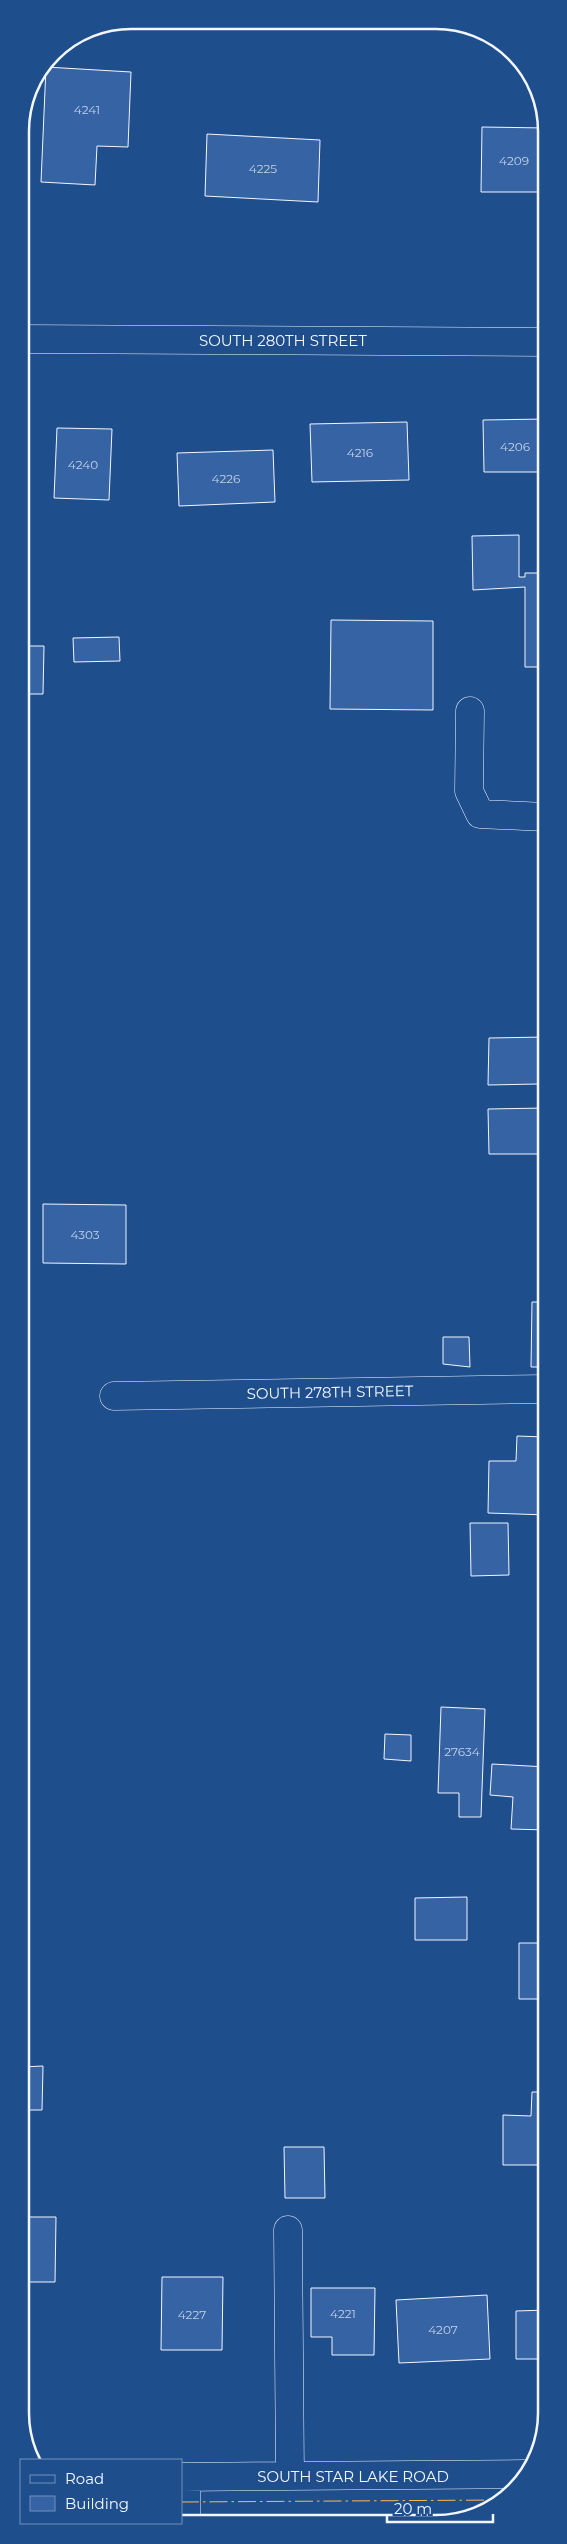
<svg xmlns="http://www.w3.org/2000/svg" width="567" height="2544" font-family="Montserrat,sans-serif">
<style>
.building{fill:#3563a3;stroke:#f2f6ff}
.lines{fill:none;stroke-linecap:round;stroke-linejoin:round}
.minor-casing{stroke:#f2f6ff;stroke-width:29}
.minor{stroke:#1f4e8c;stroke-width:28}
.power{stroke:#ffb74d;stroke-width:1;stroke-dasharray:18 4 2.5 4;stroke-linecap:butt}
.labels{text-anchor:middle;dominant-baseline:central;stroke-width:4;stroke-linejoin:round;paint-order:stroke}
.number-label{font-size:12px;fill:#c3d1e8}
.street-label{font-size:15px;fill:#f2f6ff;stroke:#1f4e8c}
.rim{fill:none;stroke:#f2f6ff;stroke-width:2.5}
</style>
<rect width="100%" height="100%" fill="#1f4e8c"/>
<path class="building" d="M46,67L131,72L128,147L97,146L95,185L41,182Z
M482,127L546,128V192H481Z
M207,134L320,140L318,202L205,196Z
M546,419V472H484L483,420Z
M407,422L409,480L312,482L310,424Z
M57,428L112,429L109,500L54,498Z
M273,450L275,502L179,506L177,453Z
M519,535V577H525V573H546V667H525V587L473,590L472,536Z
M331,620L433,621V710L330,709Z
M119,637L120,661L74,662L73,638Z
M20,646H44L43,694H20Z
M546,1037V1091H538V1084L488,1085L489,1038Z
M546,1108V1154H489L488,1109Z
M43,1204L126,1205V1264L43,1263Z
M544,1232H546V1270H544Z
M532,1302H546V1367H531Z
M443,1337H469L470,1367L443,1364Z
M517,1436L546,1437L547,1515L488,1513L489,1461H516Z
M470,1523H508L509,1575L471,1576Z
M544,1608H547V1654H545Z
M441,1707L485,1709L481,1817H459V1793H438Z
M385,1734L411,1735V1761L384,1759Z
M492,1764L547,1767V1830L511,1829L513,1797L490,1795Z
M467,1897V1940H415V1898Z
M519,1943H547V1999H519Z
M43,2066L42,2110H21V2067Z
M532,2092H547V2165H503V2115L531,2116Z
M284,2147H324L325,2198H285Z
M21,2217H56L55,2282H21Z
M162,2277H223L222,2350H161Z
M311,2288H375L374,2355H332V2337H311Z
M487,2295L490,2359L399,2363L396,2300Z
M547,2310V2359H516V2311Z"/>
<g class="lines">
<defs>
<path id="minor" d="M20,339L546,342
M470,711L469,791L480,814L546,817
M114,1396L546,1389
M288,2230L290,2476
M181,2477L525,2474
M186,2477V2522"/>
</defs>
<use href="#minor" class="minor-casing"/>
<use href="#minor" class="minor"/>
<path class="power" d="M181,2502L501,2500"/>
</g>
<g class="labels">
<g class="number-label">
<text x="87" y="109">4241</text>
<text x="514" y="160">4209</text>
<text x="263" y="168">4225</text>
<text x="515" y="446">4206</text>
<text x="360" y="452">4216</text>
<text x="83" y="464">4240</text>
<text x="226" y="478">4226</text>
<text x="85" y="1234">4303</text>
<text x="462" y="1751">27634</text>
<text x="343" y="2313">4221</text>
<text x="192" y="2314">4227</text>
<text x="443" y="2329">4207</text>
</g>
<g class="street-label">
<text x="283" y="340">SOUTH 280TH STREET</text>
<text transform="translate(330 1392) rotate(-1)">SOUTH 278TH STREET</text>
<text x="353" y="2476">SOUTH STAR LAKE ROAD</text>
</g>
</g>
<path d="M0 0H567V2544H0ZM131 29H436A102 102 0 0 1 538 131V2413A102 102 0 0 1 436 2515H131A102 102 0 0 1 29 2413V131A102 102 0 0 1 131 29Z" fill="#1f4e8c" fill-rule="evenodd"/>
<path class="rim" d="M131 29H436A102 102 0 0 1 538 131V2413A102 102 0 0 1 436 2515H131A102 102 0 0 1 29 2413V131A102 102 0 0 1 131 29Z"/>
<rect x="20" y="2459" width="162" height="65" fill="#1f4e8c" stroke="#7391ba"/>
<rect x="30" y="2475" width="25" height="8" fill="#1f4e8c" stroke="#7391ba"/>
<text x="65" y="2484" font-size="15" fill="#f2f6ff">Road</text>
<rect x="30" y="2496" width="25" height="15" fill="#3563a3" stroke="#7391ba"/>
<text x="65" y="2509" font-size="15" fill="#f2f6ff">Building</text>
<path d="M387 2514v8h106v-8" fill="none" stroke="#f2f6ff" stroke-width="2.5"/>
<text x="394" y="2514" font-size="15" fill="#f2f6ff" stroke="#1f4e8c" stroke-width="4" paint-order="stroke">20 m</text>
</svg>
